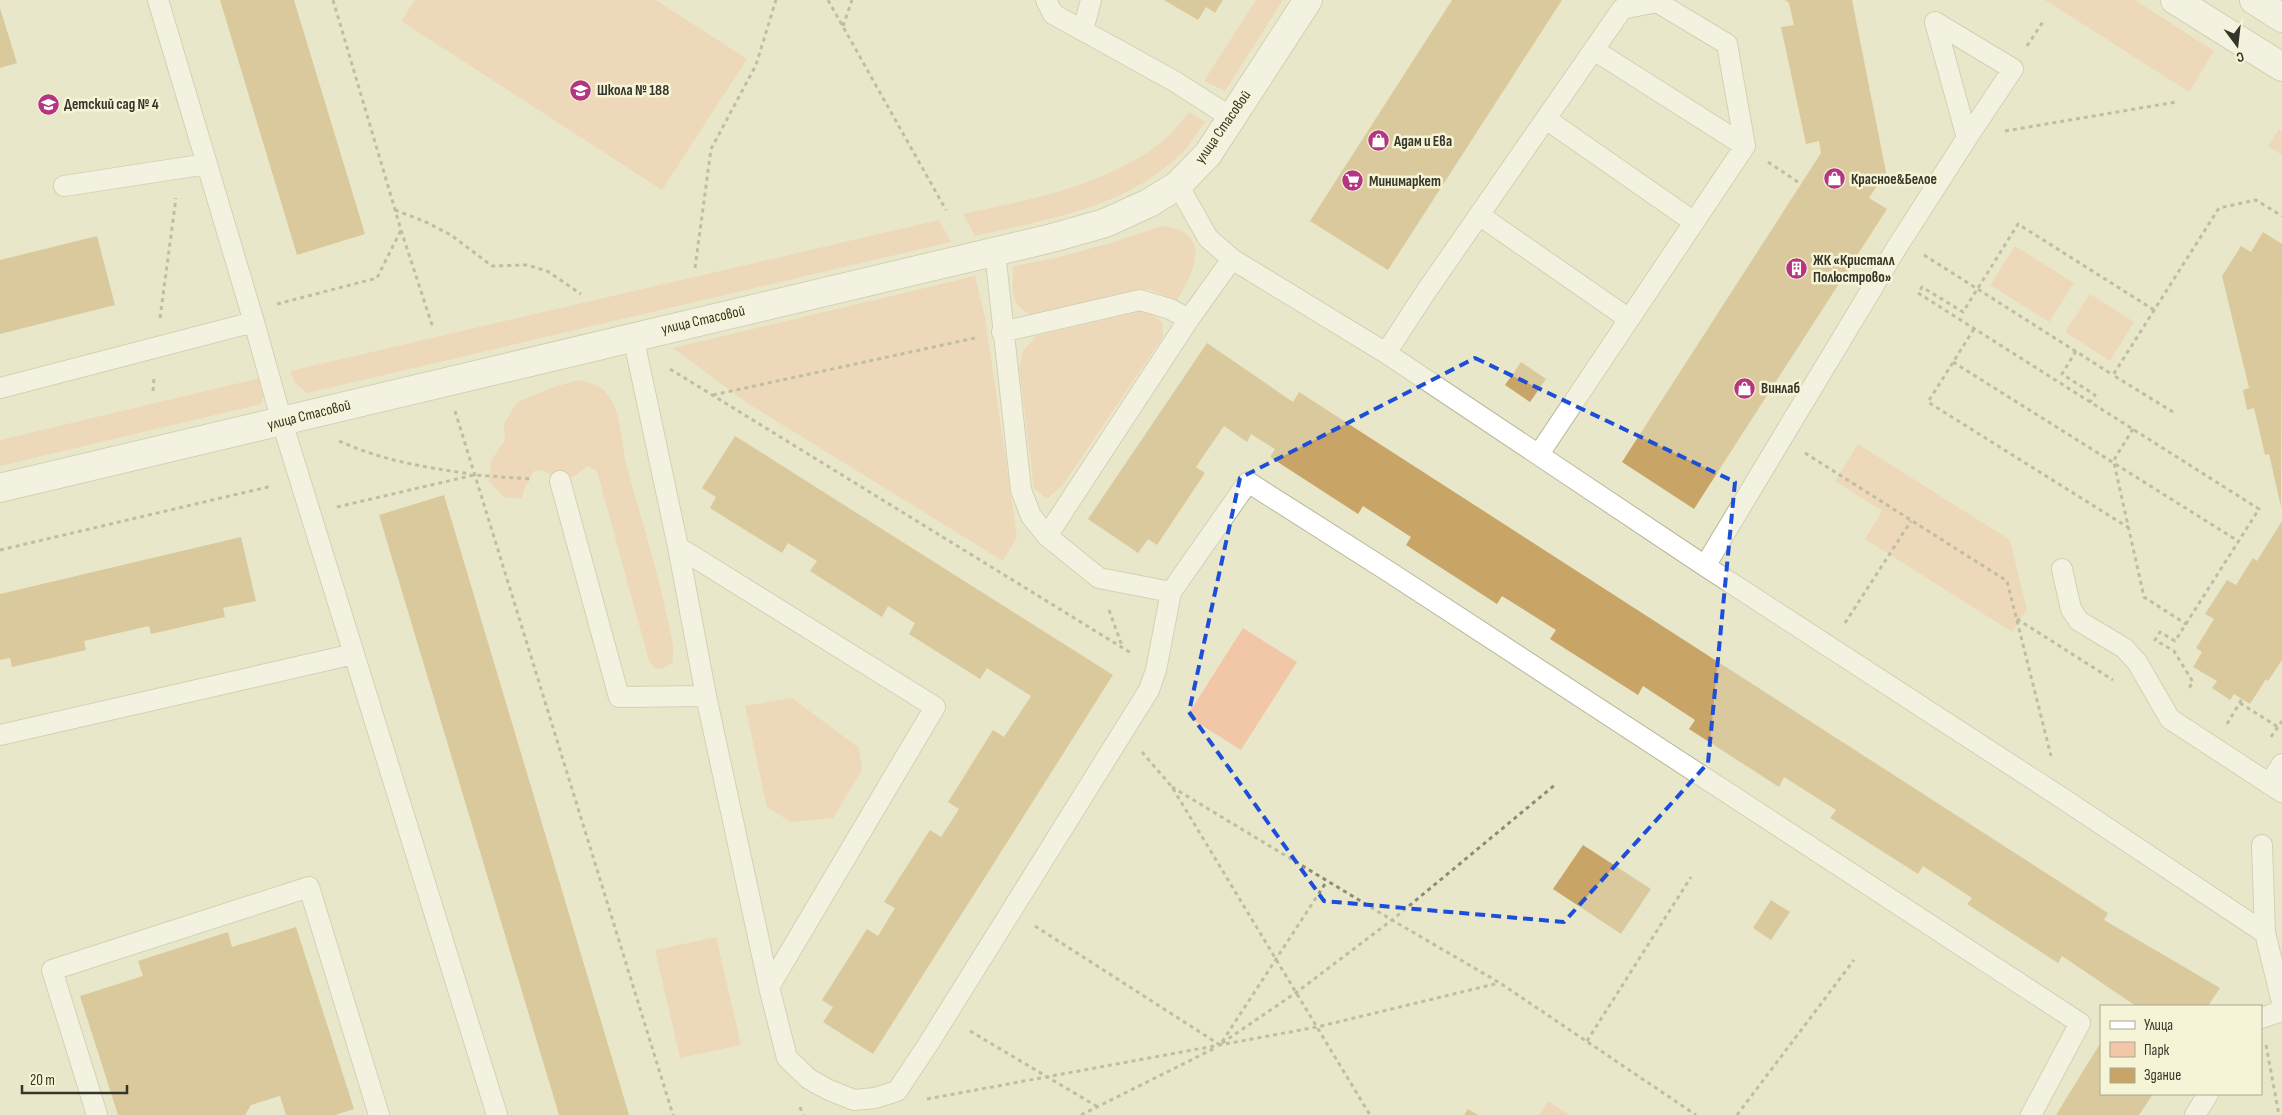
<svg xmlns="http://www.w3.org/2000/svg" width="2282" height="1115" font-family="'Sofia Sans Condensed',sans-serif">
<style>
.green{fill:#f2c7a8}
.building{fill:#c8a466}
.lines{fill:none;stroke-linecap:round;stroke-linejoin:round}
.lane-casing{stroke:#b8b69a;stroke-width:22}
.street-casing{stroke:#b8b69a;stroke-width:30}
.secondary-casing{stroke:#b8b69a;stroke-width:30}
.path{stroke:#8d8c78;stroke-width:3;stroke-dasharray:4 4;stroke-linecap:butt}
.lane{stroke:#fff;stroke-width:20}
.street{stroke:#fff;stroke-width:28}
.secondary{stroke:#fff;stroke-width:28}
.marked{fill:none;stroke:#1d4ed8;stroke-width:4;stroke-dasharray:10 6;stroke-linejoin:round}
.labels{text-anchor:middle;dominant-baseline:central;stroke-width:5;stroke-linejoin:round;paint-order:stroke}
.poi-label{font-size:15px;font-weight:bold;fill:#36352a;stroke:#f6f4d6;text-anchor:start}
.street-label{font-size:15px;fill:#36352a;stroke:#f6f4d6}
</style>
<rect width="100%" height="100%" fill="#e9e7c9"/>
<path class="green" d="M415,0H656L747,59L662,190L401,21Z
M1256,0H1283L1225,91L1204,81Z
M2045,0H2135L2214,51L2189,92Z
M1189,112L1205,122C1197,133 1189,147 1179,156C1121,209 1049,219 975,236L963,214C1033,199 1105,186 1163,141C1173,133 1181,121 1189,112Z
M2279,129L2282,131V155L2268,146Z
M939,220L951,242L307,393L295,383L290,371Z
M1162,226C1213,231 1195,271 1177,300L1148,289L1033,316C1008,303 1013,291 1013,266L1056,258L1114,242Z
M2015,246L2074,283L2049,322L1990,285Z
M975,276L985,317L1017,537L1003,561L747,403L673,348Z
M2090,294L2134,322L2110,361L2065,332Z
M1142,311L1152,315L1162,322L1163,337L1063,485L1047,499L1034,489L1019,367L1023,351L1036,336Z
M260,378L264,393L261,404L0,466V440Z
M578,380C593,383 604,386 612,401C623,423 621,448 628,471C644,528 662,586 673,645V662L662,669L655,668L649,661L597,471L587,466L575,476L560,481L543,470L534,471L524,490L522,499L504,497L489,482L491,461L505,440L504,424L517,402L551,388Z
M1858,444L2010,540L2027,610L2012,632L1865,539L1882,511L1835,481Z
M1243,628L1297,662L1241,750L1187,716Z
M792,698L859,748L862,770L833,818L791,822L767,807L745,706Z
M716,937L741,1045L680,1058L655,950Z
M1548,1101L1570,1115H1539Z"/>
<path class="building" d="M220,0H294L365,234L297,255Z
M1164,0H1223L1215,13L1206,7L1198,20Z
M1452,0H1562L1388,270L1310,221Z
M1785,0H1852L1886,172L1869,198L1887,209L1694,509L1622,462L1821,153L1819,141L1806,144L1781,27L1794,25L1789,3Z
M0,8L17,63L0,68Z
M2263,232L2282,244L2281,507L2269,454L2265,455L2254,408L2247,410L2243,390L2249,388L2222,276L2241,246L2251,252Z
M97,236L115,305L0,334V260Z
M1207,343L1293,402L1299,392L2108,913L2104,920L2220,988L2208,1006H2136L2062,956L2058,963L1967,904L1972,898L1923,866L1918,874L1830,818L1836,810L1784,777L1779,787L1689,729L1695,720L1643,686L1638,695L1550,639L1556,630L1502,596L1497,604L1406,545L1411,537L1363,506L1358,514L1270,457L1275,449L1251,434L1247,442L1224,426L1196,467L1205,473L1157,545L1148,539L1138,553L1088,519Z
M1521,362L1546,379L1530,402L1505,385Z
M735,436L1113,675L873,1054L823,1022L833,1007L822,1000L867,929L878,936L895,908L884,902L930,830L941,837L959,809L948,802L993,730L1004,737L1031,696L987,668L980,679L909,634L915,623L888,606L882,617L810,571L817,561L788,543L782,553L710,508L716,497L702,488Z
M444,495L629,1115H559L379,515Z
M2282,521V660L2268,681L2266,679L2250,704L2234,694L2230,700L2212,688L2217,681L2193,667L2202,652L2196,648L2214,619L2205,614L2227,580L2236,585L2253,558L2257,561Z
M241,537L256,601L223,608L225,617L151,634L149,626L84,641L86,650L12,667L10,658L0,660V594Z
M1583,845L1651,889L1621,934L1553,889Z
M1771,900L1790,912L1771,940L1753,928Z
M296,927L354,1109L335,1115H286L280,1096L251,1105L245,1115H118L80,996L143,976L138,961L228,932L232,947Z
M2101,1042V1094H2153L2139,1115H2056Z
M1468,1109L1478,1115H1464Z"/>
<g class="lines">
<defs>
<path id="lane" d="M158,0L254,322L282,422L497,1115
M1046,0L1053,14L1174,81L1232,118
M1083,30L1091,0
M1594,50L1745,146
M1546,119L1694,222
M1178,185L1208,238L1232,259L1386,353L1705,566L2065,800L2265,933
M64,186L207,164
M1479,215L1629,319
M995,252L1021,490L1031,516L1047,536L1099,578L1171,592L1248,482L1391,573L2080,1023L2031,1115
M1002,332L1140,300L1170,309L1189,319
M633,336L678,547L706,696L769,987L787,1058L809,1079L829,1090L854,1100L875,1098L897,1091L927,1046L1149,690L1156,670L1171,592
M1386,353L1425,293L1622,9L1657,2L1727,44L1745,146L1539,454
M0,388L254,322
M560,481L619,697L706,696
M1047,536L1189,319L1232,259
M678,547L935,707L769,987
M1705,566L1897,247L1967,138L1935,22L2013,69L1967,138
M2062,569L2071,609L2079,621L2124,648L2137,662L2170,719L2282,792
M0,735L354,654
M2269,784L2282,764
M2262,845L2265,933L2282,1002
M2261,1018L2282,1011
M97,1115L52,970L309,887L379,1115
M2195,1115L2208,1094"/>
<path id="street" d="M0,488L1052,238L1105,223L1149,203L1178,185L1208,154L1308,0"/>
<path id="secondary" d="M2175,0L2282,67
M2254,0L2282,18"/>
</defs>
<use href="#lane" class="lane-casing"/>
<use href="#street" class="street-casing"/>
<use href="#secondary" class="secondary-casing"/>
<path class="path" d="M333,0L401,230L433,328
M828,0L946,210
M843,26L852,0
M2027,46L2044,20
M2005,131L2176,102
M1768,162L1801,184
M395,210L426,222L451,235L492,266L527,265L547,271L581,294
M1924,255L2113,375
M695,268L711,149L756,65L776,0
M277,304L377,278L401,230
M2154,310L2018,224L1963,312L1922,287L1918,293L2259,509L2175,641L2160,632L2155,640L2174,651L2193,682L2187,691
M160,318L176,198
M1974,329L1928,402L2129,528
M2076,351L2062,374L2095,395L2090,402
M1953,362L2238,541
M670,369L1131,653
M153,391L154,377
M713,395L975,338
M455,411L673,1115
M2173,412L2113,375L2219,208L2256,200L2282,216
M2133,429L2115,458L2114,463L2144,597L2186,624
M339,441C384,461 423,467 471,474
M1805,453L2007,581L2051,756
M337,507L474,475L532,479
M0,550L272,486
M1109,610L1122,646
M2017,619L2113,680
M1845,623L1911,521
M2240,703L2278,727
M2227,724L2242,699
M2271,737L2282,721
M1142,752L1172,787L1370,1115
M1172,787L1392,920L1500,983L1696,1115
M1035,926L1220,1045L1327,881
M970,1031L1098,1107
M1587,1041L1691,877
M1222,1043L1297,992L1392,920L1556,784
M2266,1045L2279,1115
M927,1099L1317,1027L1499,983
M800,1107L803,1115
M1081,1115L1217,1047
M1737,1115L1854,960"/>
<use href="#lane" class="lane"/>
<use href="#street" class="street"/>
<use href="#secondary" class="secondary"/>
</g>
<path d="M0 0H2282V1115H0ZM1475,358L1735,482L1708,763L1564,922L1324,901L1189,712L1240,478Z" fill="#e9e7c9" fill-opacity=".55" fill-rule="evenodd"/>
<path class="marked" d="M1475,358L1735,482L1708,763L1564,922L1324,901L1189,712L1240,478Z"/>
<defs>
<symbol id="school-disc" viewBox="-11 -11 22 22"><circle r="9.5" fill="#b53582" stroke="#f6f4d6"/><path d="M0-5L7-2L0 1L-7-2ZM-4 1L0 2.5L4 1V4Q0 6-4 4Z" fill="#fff"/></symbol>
<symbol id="shop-disc" viewBox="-11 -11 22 22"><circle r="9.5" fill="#b53582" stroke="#f6f4d6"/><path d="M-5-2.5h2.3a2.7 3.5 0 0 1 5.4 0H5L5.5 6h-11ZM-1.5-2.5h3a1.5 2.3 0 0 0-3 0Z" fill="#fff"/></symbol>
<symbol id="supermarket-disc" viewBox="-11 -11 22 22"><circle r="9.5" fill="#b53582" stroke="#f6f4d6"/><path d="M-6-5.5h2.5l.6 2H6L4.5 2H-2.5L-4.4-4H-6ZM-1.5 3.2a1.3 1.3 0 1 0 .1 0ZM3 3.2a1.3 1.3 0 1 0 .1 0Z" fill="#fff"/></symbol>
<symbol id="building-disc" viewBox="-11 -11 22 22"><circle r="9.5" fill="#b53582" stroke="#f6f4d6"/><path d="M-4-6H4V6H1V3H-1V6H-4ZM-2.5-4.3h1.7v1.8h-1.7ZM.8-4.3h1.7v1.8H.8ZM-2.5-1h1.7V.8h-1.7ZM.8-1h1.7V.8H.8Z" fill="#fff"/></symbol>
</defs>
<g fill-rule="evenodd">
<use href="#school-disc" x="568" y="78" width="25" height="25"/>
<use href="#school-disc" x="36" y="92" width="25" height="25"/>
<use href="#shop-disc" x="1366" y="128" width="25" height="25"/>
<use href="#shop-disc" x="1822" y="166" width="25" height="25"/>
<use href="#supermarket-disc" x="1340" y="168" width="25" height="25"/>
<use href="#building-disc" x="1784" y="256" width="25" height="25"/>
<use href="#shop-disc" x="1732" y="376" width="25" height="25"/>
</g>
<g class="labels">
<g class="poi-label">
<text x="597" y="90">Школа № 188</text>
<text x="64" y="104">Детский сад № 4</text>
<text x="1394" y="141">Адам и Ева</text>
<text x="1851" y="179">Красное&amp;Белое</text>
<text x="1369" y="181">Минимаркет</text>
<text x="1813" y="260">ЖК «Кристалл<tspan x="1813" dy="17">Полюстрово»</tspan></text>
<text x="1761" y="388">Винлаб</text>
</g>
<g class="street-label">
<text transform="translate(1223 127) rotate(-55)">улица Стасовой</text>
<text transform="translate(703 320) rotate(-13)">улица Стасовой</text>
<text transform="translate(309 415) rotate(-14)">улица Стасовой</text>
</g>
</g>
<rect x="2100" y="1005" width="162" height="90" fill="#f6f4d6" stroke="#a9a891"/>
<rect x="2110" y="1021" width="25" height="8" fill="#ffffff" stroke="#a9a891"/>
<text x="2144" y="1030" font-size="15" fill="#36352a">Улица</text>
<rect x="2110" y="1042" width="25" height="15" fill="#f2c7a8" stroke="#a9a891"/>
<text x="2144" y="1055" font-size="15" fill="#36352a">Парк</text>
<rect x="2110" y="1068" width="25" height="15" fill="#c8a466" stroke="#a9a891"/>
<text x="2144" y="1080" font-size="15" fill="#36352a">Здание</text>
<g transform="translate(2237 45) rotate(165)" stroke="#f6f4d6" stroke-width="4" paint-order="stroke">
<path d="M0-4L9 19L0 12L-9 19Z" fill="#36352a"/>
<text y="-8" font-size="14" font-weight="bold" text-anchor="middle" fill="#36352a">С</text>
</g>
<path d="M22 1085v8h105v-8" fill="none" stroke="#36352a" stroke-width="2.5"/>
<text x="30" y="1085" font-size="15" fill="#36352a" stroke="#f6f4d6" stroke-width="4" paint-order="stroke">20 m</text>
</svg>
